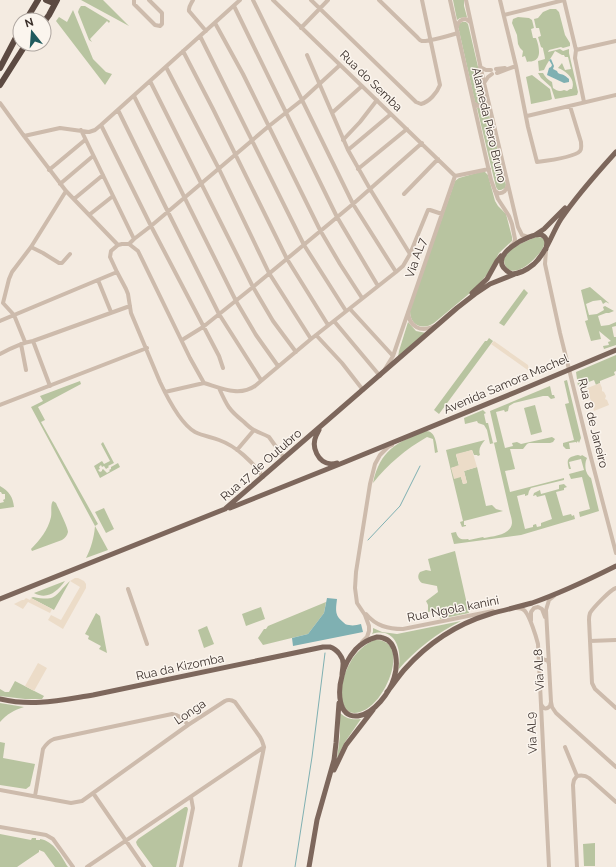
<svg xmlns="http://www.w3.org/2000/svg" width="616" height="867" font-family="Raleway,sans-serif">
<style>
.green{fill:#b8c4a0}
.plaza{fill:#ecdcc8}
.water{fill:#7fb0b2}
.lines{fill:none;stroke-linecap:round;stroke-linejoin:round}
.stream{stroke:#7fb0b2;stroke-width:1}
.minor{stroke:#cdbbac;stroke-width:4}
.major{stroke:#7d675c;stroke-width:5}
.highway{stroke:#5c4a42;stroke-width:6}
.labels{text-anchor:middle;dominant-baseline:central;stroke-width:3;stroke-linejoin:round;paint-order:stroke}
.street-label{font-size:12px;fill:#3b302b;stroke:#fbf5ee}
</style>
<rect width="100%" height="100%" fill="#f4ebe1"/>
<path class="green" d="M81,0H103L129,26Z
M453,0H464V6L467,17L460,18L457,20Z
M81,6H85L110,21L109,23L107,21L90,39L92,42L89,40L78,12L79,9Z
M550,9H556L559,12L565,35L570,43V46L563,48L561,47L549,50L548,52L560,49L563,51L569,49V53L578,92L577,95L555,99L551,87L541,78L538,73H543C545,77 548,80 552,82L553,88C557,91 560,92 564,90L567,91L570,89H572C576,79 566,71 558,68L562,63L565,70L571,69L568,57H565L564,55H562L555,51C551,58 547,63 544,70L539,71L538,61L545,59C545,56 543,50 543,48L541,47L538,37L541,36L539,28H536L534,19L538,18L543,12Z
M73,10L93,59L106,72L112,74L105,85L56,21L59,17L67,22Z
M518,17L529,18L532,20L534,28L531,29L533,38H536C538,43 543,59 533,61C531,62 529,61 527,62L525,56L522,57L523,51L520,48L518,44L517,35L512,23L513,19Z
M462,22H466L468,24L486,101L484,104L478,105L475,102L458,26L460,23Z
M532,75L550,89L552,99L550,100L531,104L530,97L526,77Z
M487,106L506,185L505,188L501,190H498L496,187L477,108Z
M480,172H485L488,175L495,201L498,206L506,214L512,237V241L499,253L489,272L476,288L434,323C422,331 409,325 410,309L455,181L459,178Z
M537,237C541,237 543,238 545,241C544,248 540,253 536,257C530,264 512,279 505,265C504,262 503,259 505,256C512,246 526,241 537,237Z
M590,287L610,304L606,302L603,304L601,300L593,301L586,304L589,315L597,314L604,310L603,307L605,306L614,311L609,313H606L598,316L601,326L609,325L616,322V326L612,327L614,337H616V345L604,349L603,346L609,345L608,342L611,341L599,331L601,339L591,341L585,321L588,320L581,290Z
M524,289L528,293L504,326L499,323Z
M408,322L416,331L426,333L398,357L399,351Z
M489,338L493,341L439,414L434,410L485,341H487Z
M616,355V371L614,372L615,375L600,381V383L596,385L594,380L578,386L576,372Z
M567,380L581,438L579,443L578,441L576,443V442L569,443L570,449H566L563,446V443L574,440L565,404L569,403L564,381Z
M80,381L81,384L38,407L45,420L41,422L98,524L95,526L108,550L86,558C91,548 94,538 95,526L31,407L43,401L40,396Z
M550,386L552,395H554L555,398L551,399L548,396H543L514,403L509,406L508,411L505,412L504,410L496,412L505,448L513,446L512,443L517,442L521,444L552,437L555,439L553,442L550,443H529L527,444L523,449H510L515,469L505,471L510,492L564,478V480L531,488L529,491L528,495L525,496V494L517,496L525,529L533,527V525L536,524L537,527L541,526V523L552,519L545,495L537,497L536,495L533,496L534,493L540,490L541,494L559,489V485L564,484L567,487L564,488V490L556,492L563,516L571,514L572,516L574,515L575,519L521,535L454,544L451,533L456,532C458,539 461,540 468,539L469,540L483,537L484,538C493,536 511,535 512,523C512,520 511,516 510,513L494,443L490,444L487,430L484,425L478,423L477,421L465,424L464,418L483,410L486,413L484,414L486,423H488L493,443L497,442L490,411Z
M535,405L542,432L531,435L524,408Z
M426,431C436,431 436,444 438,452L435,453L433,439L427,437C406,449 388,464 373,483C380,450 397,442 426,431Z
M485,440C481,445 478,449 480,455L478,456L477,455H474L472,450L456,455L459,466L451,468L461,477L463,484L467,483L464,471L477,467L486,506L492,505L496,509L503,511L464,521V525H466V526L462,527L460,522L463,521L446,450Z
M103,442L114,463L108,466L109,467L106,469L104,466L102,467L101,465L99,467L100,469L98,470L100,472L102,471V470L103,469L107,473L110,471L109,470L111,469V467L118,463L120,467L100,478L94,466L102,461L104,464L110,461L101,444Z
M578,455L581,456L582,455L587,458C584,464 585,474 591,478L599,511L580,517L579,512L590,509L582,477L571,479L569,474L584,470L581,459L569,462L571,469H569C566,459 568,457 578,455Z
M0,486C9,491 13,497 14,507L0,509V503L4,502L3,500L5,499V494H2L1,492H0Z
M53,501L56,503C58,508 68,527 68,532C67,536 65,538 62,540L32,551L31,549C40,540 48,530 51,517C52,511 50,505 53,501Z
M104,508L114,529L106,533L95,512Z
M455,551L469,613L440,619L438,610L428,612V605L426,601L438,592L437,586L422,583C418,580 417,576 420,572L426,570L431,571L428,559Z
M65,581C57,592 47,600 34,593Z
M70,581L54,610L31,598L33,597C58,602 54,595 70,581Z
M326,602L324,613L308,634L263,645L258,638L264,629H266L268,626Z
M261,607L265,619L246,626L242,614Z
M96,613L100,616L107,653L99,649L101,646L88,639L89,636L85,634Z
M461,621C437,633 416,649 398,670C403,652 396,626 372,634L373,632V628L382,632L397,634Z
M207,626L214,644L204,648L198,630Z
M374,640C412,637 387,705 360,712C353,714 347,713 344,706C338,693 343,675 350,663C355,653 364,645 374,640Z
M15,681L44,696L42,699H25L0,696V689L5,692H9Z
M0,703L24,707C14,710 7,714 0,722Z
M340,713C347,719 352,720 361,719L345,742L337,758L340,736Z
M0,742L5,743L3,758L35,764L30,786L26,789L0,785Z
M185,807H187L188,809L176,867H153L137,845L136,842L138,839Z
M0,834L31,840L32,838H36V840H40V839C54,841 61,856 68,867H55L44,852L39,850V852L17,867H0Z
M595,843V866H584L583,844Z"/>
<path class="plaza" d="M494,341L528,365L529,371L491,344Z
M600,383L602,388V391L604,392L606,396L605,399L607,400L609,405L594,411L592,404H593L585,389Z
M472,450L477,467L464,471L467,483L463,484L461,477L454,479L451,468L459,465L456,454Z
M75,578H78L84,581L86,584V588L63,629L48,620L51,615L61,620L80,587L70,581Z
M26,598L30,600L31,598L52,609L50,613L28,602L23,609L14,604L22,600H24Z
M38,663L47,668L34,691L25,686Z"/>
<path class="water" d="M551,59L554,66L553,69L557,71L558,73L560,74C563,74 567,77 569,79V82L564,83L547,75L549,68L551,67L552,65L549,60Z
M327,598L337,599C336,609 334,615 343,622C345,624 346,625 349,625C353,626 357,625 361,624L363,632L293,646L292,638L308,634L324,613Z"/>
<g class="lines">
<path class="stream" d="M368,540L400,506L420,466
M295,867L312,757L325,653"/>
<path class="minor" d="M134,0V4L155,25L160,26L162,24V13L149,0
M193,0C191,4 188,7 189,11L206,31
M253,0L353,204L396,272
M273,0L455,176
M311,0L416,102L421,104C429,102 437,93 440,85L422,0
M379,0L417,37C419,39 419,40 422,41C428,42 451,35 458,33
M450,0L491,180L498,199L509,216L512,224L515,239L514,243L511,246
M466,0L484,83L518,227L522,235L528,237
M500,0L516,66L528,127L537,162C545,161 575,157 580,151C582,149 581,146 581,142L570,106
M564,0L576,50L575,58L584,102
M234,6L337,217L378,286
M504,15L564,0
M215,23L243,74L320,230L340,264L362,298
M457,27C458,22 460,19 466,19L470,22
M301,28L328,0
M200,36L304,245L346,311
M576,50L616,41
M183,51L213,109L287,259L328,325
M307,55L348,150L370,189L410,254
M166,67L219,169L269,273L311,339
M480,67L486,70H491
M496,69L505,68
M497,73L516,66
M150,81L253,287L273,321L296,352
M484,83L488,77L492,74
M134,96L236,301L256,335L278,366
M0,103L24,136L66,191L118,245L122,244H129L134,239L151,226L269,126L302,100L340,65
M475,104L478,106C483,108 486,104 487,100
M118,110L168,212L219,314L261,380
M333,112L362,86
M527,116L616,95
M101,125L151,226L219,356L223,368
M81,130L134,239
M24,136L60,128L89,132L95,130L101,125L240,0
M343,140L360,122L377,100
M348,150L391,114
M358,169L407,129
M49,170L85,140
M455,176L489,169
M60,184L93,156
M495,191L498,193C504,194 506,190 508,185
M404,194L438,159
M74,199L103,175
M89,215L113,196
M129,244L138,251L190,358L204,383C221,388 239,397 255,386L311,339L396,272L403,266L410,254L428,210H430L442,214
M118,245L111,251L110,257L117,272L126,289L128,294L131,313L160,382C167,397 181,424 195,432C203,436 211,437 219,440C236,446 253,462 263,477
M31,247L43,253L59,263H62L70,254
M546,250L545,264L560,333L589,450L616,553
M98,280L111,312
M350,309L393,356
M408,312C409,327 421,333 435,326
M0,321L117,272
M334,321L380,376L381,374
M316,335L342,363L363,390
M182,340L203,327L253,287L353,204L422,143
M33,341L50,386
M25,342L14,315L3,303L9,279L12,272L31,247L66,191
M21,344L26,370
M0,354C11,348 21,343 33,341L130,306
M385,369L393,356L455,176
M219,388C227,406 229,410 244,422C247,425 250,428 254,430C259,433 264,434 269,437L284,458
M165,392L204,383
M0,405L147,348
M237,450L254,430
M616,588C610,590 593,608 590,613C589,616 589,617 589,620L592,683L595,689L616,708
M128,589L147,644
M554,596L549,600L546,610L551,702L552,707L556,713L616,767
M516,608C519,608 522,608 525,611C530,617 536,636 538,644L549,867
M366,614C376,626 388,629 403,629L493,611
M531,621V612L534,608L538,607L542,609L545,617
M590,641L616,640
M362,642L367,637L369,631V626L365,615L357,603L355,588L356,572L370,484L375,464L380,455L388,447L392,445
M539,664L541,661L543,659L548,661L549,664
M541,704C543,709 546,710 550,706L551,702
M565,747L577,776
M0,790L71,803L82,801L188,725L225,701C229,699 232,700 235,702L260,737L262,741L264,747L240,867
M93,793L144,867
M35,796L43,749C46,744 49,741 54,739L172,714C180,715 184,719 188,725
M0,827L46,835L53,839L73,867
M87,867L264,747
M181,867L193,808L191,797
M577,867L573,785L574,780L577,776C582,775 585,775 589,778L616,802"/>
<path class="major" d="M535,235L544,229L565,208
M546,249C547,244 548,238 542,235C533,231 479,258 512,274C520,274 528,269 534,264C547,252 552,233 561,219C577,195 597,173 616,152
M472,293L487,279L497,261L501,256
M319,430C318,432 317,434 316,436C311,447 318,463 331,464C333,464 335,464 337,463
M230,508L345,462L516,392L616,350
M0,599L225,509L457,308L475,294L490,284L520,272
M377,637C379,637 381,637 383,638C398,642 398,666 394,678C390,692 374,714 358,716C337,718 338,690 342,676C344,666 349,657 356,649C362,643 369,639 377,637Z
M387,692C393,685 398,677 404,670C427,644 457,624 490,614C504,610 518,607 532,603C561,593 588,580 616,566
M0,699C33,707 61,700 93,695L323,647C323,647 329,647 330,647C337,649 344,658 343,665C343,668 342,672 342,675
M334,770L346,745L373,710
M309,867L317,820L334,760L336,743L339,703"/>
<path class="highway" d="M46,0L51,2L56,0
M26,20L38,0
M26,20L32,18L36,20
M44,22L49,15L57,0
M0,68L20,30
M0,85L26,44"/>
</g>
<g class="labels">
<g class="street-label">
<text transform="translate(371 81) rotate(44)">Rua do Semba</text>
<text transform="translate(489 125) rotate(77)">Alameda Piero Bruno</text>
<text transform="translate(416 258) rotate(-71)">Via AL7</text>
<text transform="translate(506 384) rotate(-23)">Avenida Samora Machel</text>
<text transform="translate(593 423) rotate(76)">Rua 8 de Janeiro</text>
<text transform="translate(261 465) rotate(-41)">Rua 17 de Outubro</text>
<text transform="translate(453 609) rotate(-11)">Rua Ngola kanini</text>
<text transform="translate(180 667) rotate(-12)">Rua da Kizomba</text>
<text transform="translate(539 670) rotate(-93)">Via AL8</text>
<text transform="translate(190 712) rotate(-34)">Longa</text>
<text transform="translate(532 733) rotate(-93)">Via AL9</text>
</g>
</g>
<g transform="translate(32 32) rotate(343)"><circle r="19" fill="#fbf5ee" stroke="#aea6a0"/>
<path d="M0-3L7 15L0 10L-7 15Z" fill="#1f5a5e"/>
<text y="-6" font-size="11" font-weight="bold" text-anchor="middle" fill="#3b302b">N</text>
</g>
</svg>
